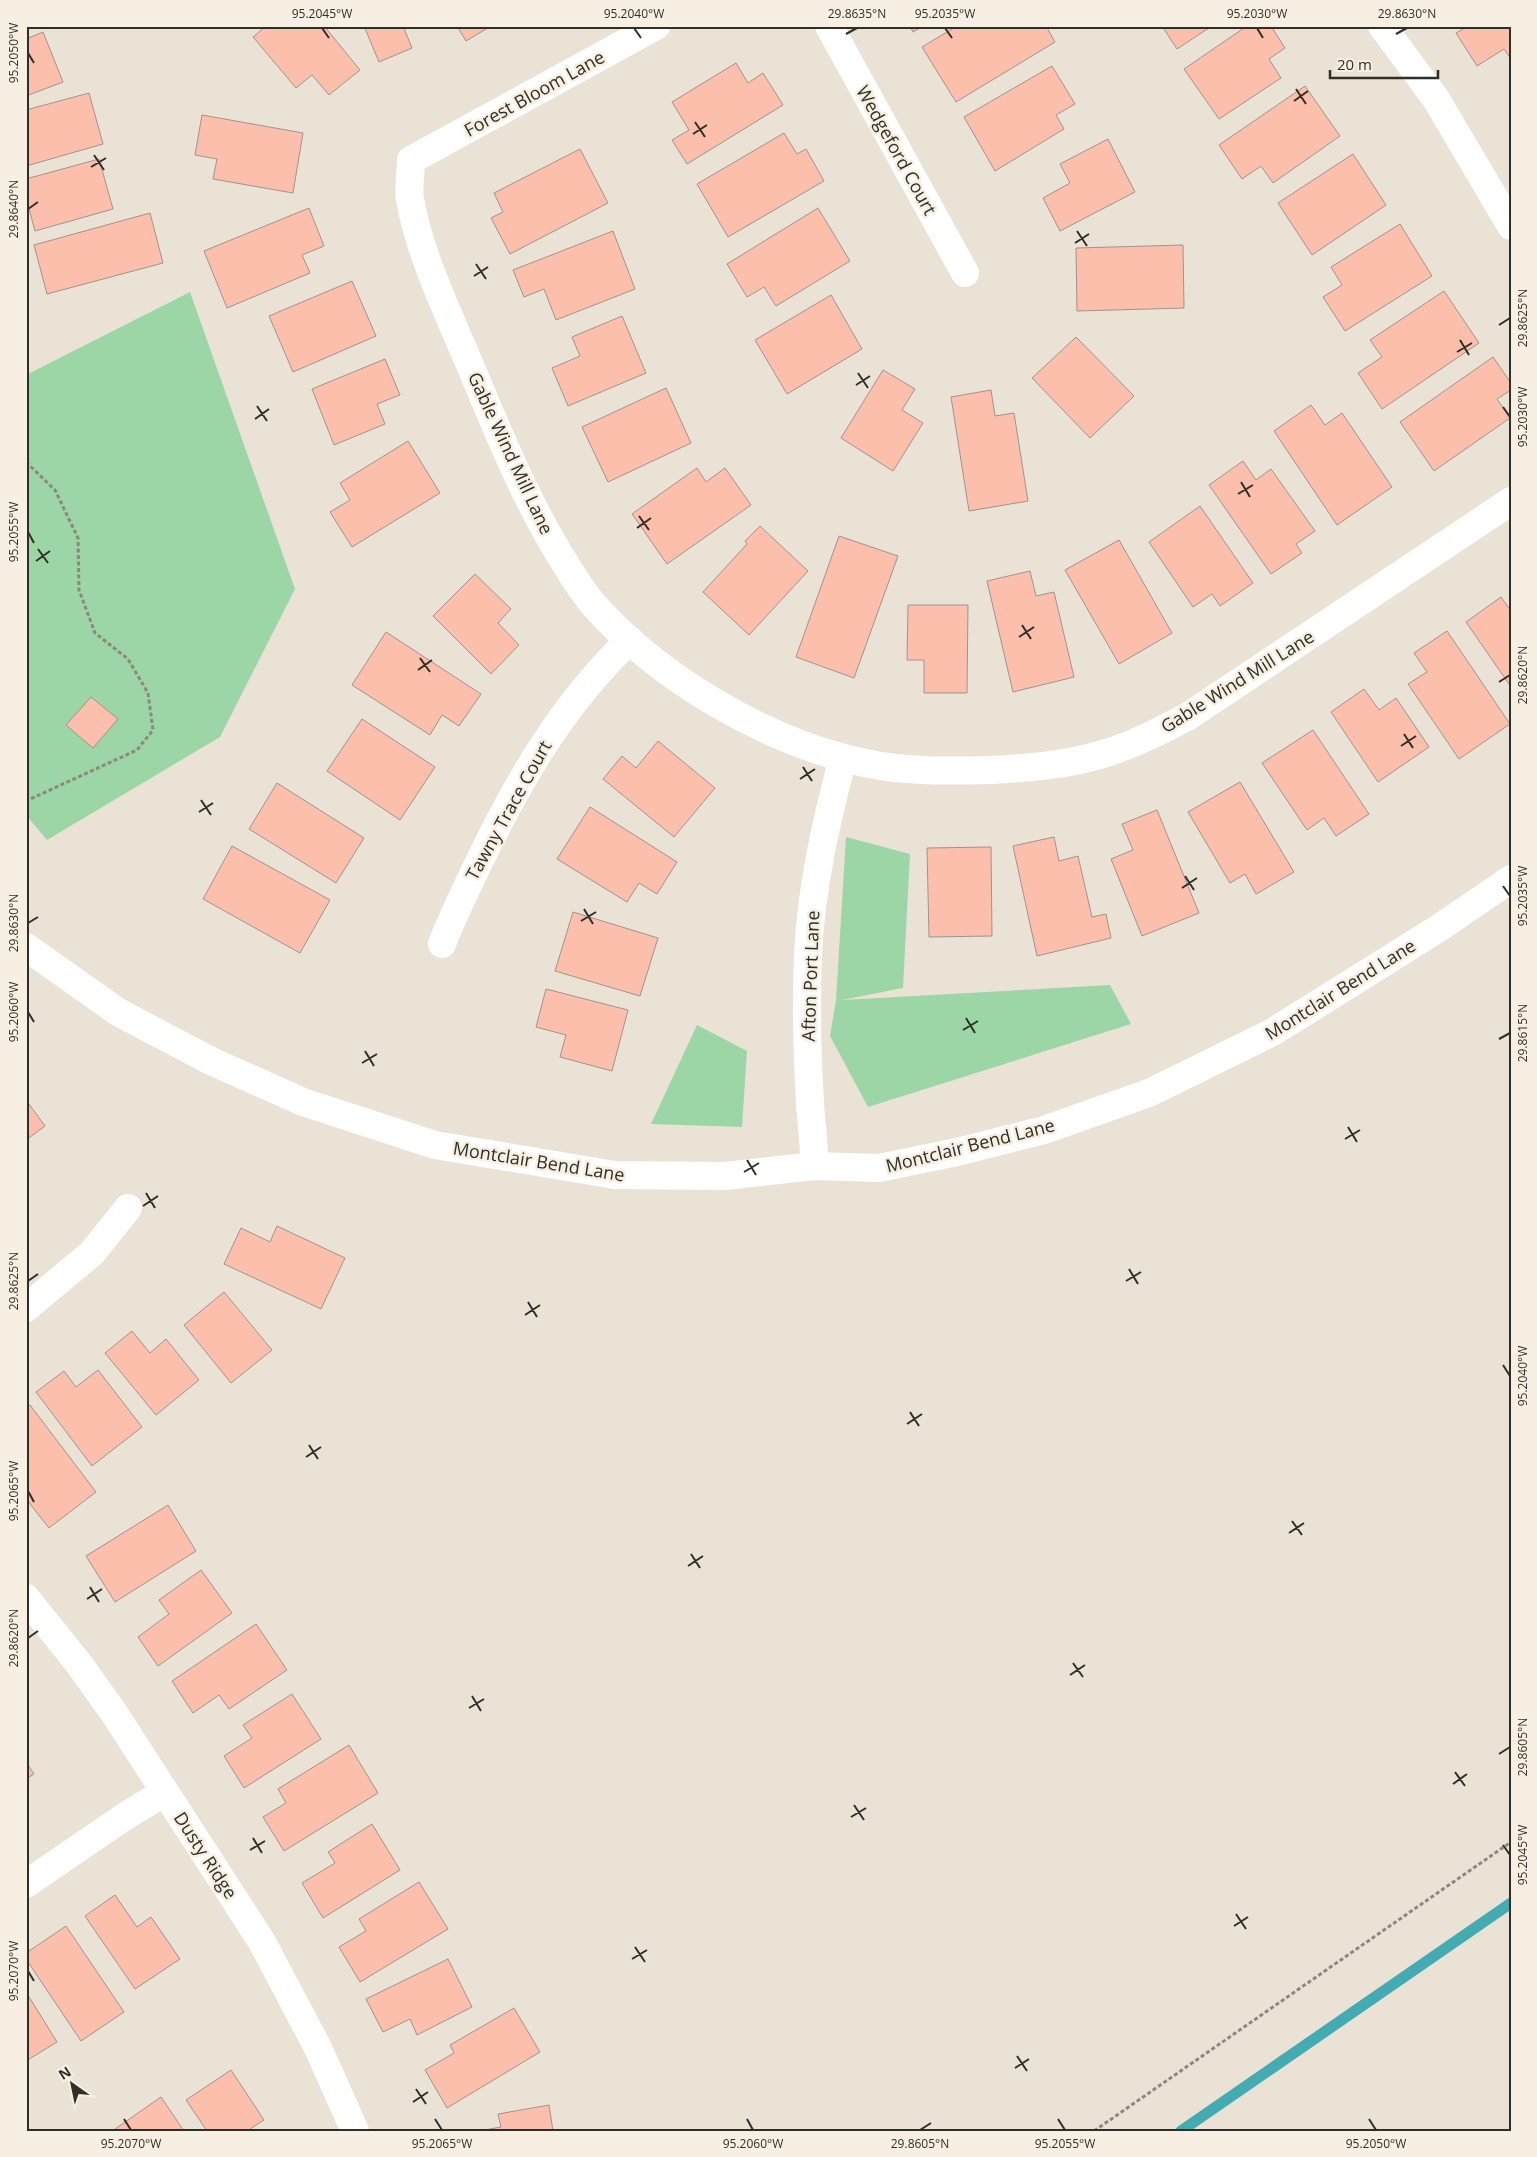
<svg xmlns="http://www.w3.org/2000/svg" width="1537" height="2157" font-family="'Open Sans',sans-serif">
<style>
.green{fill:#9cd6a7}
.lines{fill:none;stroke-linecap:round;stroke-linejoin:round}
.stream{stroke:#43abb1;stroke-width:11}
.building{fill:#fcbfab;stroke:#a2928d}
.path{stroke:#8d887e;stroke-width:3;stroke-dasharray:4 2.5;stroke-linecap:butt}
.minor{stroke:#fff;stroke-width:28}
.ticks{fill:none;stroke:#302e28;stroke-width:2}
.labels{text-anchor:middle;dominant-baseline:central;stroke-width:5;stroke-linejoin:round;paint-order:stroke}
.street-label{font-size:18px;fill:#302e28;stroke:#f7f0e2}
.neatline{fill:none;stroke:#302e28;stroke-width:2}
.ticks-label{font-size:12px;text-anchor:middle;fill:#302e28}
</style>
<rect width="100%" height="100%" fill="#eae3d5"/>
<path class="green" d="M190,292L295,589L220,737L47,840L26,815V375Z
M846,837L910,854L903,988L842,1000L1110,985L1131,1024L868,1107L830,1036L836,1000Z
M697,1025L747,1051L742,1127L651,1124Z"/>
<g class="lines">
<path class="stream" d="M1181,2131L1511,1903"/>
</g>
<path class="building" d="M266,26H324L360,70L329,95L312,75L296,88L253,37Z
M364,26H403L412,48L379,62Z
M457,26H491L466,41Z
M910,26H923L913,32Z
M957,26H1046L1055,42L956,102L922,47Z
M1162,26H1212L1177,49Z
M1247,26H1271L1285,48L1269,59L1281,78L1219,119L1184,69Z
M1468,26H1511V59L1504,49L1477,66L1456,33Z
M43,32L63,82L26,96V39Z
M736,63L748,83L763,73L783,105L687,164L672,140L689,130L672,102Z
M1052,66L1075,104L1056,115L1064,129L995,171L964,117Z
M1305,86L1340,136L1273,183L1261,166L1242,179L1219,145Z
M89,93L103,144L26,166V110Z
M202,115L303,133L293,193L213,179L217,159L195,155Z
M784,133L797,154L806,149L824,181L728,237L697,184Z
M1108,139L1135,192L1060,231L1043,198L1070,183L1060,164Z
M580,149L608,203L510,254L491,218L503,212L494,193Z
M1353,154L1386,205L1312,255L1278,203Z
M99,159L113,209L35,231L26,198V179Z
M309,208L324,246L302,255L310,273L227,308L204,251Z
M818,208L850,261L776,306L764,287L747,297L727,264Z
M150,213L163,263L47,294L34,245Z
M1400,224L1432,276L1345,331L1323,297L1342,285L1331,267Z
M613,231L635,289L556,320L544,289L524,297L513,270Z
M1183,245L1184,308L1077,311L1076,248Z
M352,281L376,336L293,372L269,316Z
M1444,291L1479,343L1382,409L1358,373L1382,357L1370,340Z
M831,295L862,349L787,394L755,340Z
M622,316L646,373L568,406L552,368L580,356L572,337Z
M1076,337L1134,396L1090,438L1032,378Z
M1493,357L1511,383V390L1497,399L1510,418L1434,471L1400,422Z
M385,359L400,395L377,404L385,424L334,445L312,389Z
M883,370L915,389L902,410L923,423L893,471L841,438Z
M666,388L691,443L608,482L582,427Z
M991,390L995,416L1014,413L1028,501L969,511L951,397Z
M1311,405L1325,425L1342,413L1392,487L1337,525L1274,431Z
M408,441L440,493L352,547L330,512L350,500L340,483Z
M1243,461L1256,480L1271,469L1315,531L1296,544L1302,553L1271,574L1209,485Z
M697,468L706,482L725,468L751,505L667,564L632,514Z
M1200,506L1253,583L1220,606L1212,594L1193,607L1149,542Z
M760,526L808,571L749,635L703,592L747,544L745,541Z
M839,536L898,556L854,678L796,657Z
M1119,540L1172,633L1119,664L1065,570Z
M1030,571L1036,596L1054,592L1074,677L1013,692L987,581Z
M475,574L511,609L498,623L519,645L491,674L433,616Z
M1501,597L1511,611V687L1466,622Z
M908,605H968L967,693H924V660H907Z
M1447,631L1510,724L1459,759L1408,684L1427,672L1414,653Z
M386,632L481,694L459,726L442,715L430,735L352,685Z
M1364,689L1379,710L1396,698L1429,747L1378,782L1331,712Z
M91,697L118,719L93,748L66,725Z
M362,719L435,767L400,820L327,771Z
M1313,730L1369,814L1336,836L1324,818L1307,830L1262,763Z
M658,741L715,788L674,837L603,779L622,756L636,768Z
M1240,782L1294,872L1256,894L1245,874L1230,883L1188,812Z
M277,783L364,838L336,883L249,829Z
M590,807L677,862L657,894L639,883L627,902L557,859Z
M1157,810L1199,913L1142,936L1111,859L1133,850L1122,824Z
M1054,837L1059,861L1078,856L1092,917L1106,914L1111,938L1037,956L1013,846Z
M232,846L330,900L300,953L203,899Z
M991,847L992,936L929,937L927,848Z
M573,912L658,938L640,996L555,971Z
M546,989L628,1010L612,1071L560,1057L566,1035L536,1027Z
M26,1100L45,1126L26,1140Z
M277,1226L345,1258L321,1309L224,1264L241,1228L270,1242Z
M224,1292L272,1350L231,1383L184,1325Z
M132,1331L150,1353L166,1339L199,1380L156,1415L105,1353Z
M98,1370L142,1427L92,1466L36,1392L64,1371L76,1387Z
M30,1405L96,1492L49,1528L26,1499V1408Z
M168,1505L196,1551L115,1602L86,1556Z
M201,1570L232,1613L158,1666L138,1637L169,1614L159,1600Z
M256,1624L287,1670L229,1709L219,1695L193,1713L172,1681Z
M292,1694L321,1739L244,1788L224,1756L252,1738L243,1725Z
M349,1745L378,1793L284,1851L263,1817L286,1803L278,1789Z
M26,1762L34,1774L26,1779Z
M372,1824L400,1870L323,1918L302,1883L335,1863L328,1852Z
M419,1882L448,1929L360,1982L339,1947L366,1931L359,1919Z
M115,1895L137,1927L151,1917L180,1959L135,1989L85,1916Z
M66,1926L124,2012L81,2041L26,1959V1953Z
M448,1959L472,2007L417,2035L410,2019L383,2032L366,1999Z
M26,1992L57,2042L26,2061Z
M514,2008L540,2052L447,2108L425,2070L454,2053L450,2045Z
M231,2070L264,2120L250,2129L251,2131H207L186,2100Z
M161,2097L184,2131H116L115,2129Z
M549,2105L553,2131H479L501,2127L498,2114Z"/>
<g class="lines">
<path class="path" d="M26,462L55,490L78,538L79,590L95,633L128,659L148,693L153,730L137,750L26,801
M1094,2131L1511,1842"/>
<path class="minor" d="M656,26L411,160C411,173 408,188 410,200C421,260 452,321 475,377C500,437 525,497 558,552C569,570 580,589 593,604C659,679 769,743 865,763C905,772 950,771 991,770C1028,768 1067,765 1103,754C1133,745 1160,731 1187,717L1511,501
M829,26L965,273
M1382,26L1436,99L1511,226
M442,944C453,915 467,887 481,858C520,778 564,702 630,640
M26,947L118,1012L211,1061L303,1102L435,1145L615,1175L725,1176L814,1166L879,1168L957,1152L1044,1130L1149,1093L1273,1032L1439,928L1511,879
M814,1166C815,1145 811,1124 810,1102C807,1054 806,1004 808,955C811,888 826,822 843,758
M26,1308L92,1253L128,1208
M26,1598L79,1664L114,1713L262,1942L318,2048L355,2131
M26,1884L124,1817L165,1792"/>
</g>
<path class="ticks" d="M322,28L329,38M634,28L641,38M945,28L952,38M1257,28L1263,38M846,34L857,28M1396,34L1407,28M28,53L34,63M1296,89L1306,104M1294,101L1308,91M695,122L705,137M693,134L707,125M94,155L104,170M91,167L106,158M28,209L38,202M1077,231L1087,246M1075,243L1089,234M476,264L486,279M474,276L488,267M1499,325L1510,318M1460,340L1469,355M1457,352L1472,343M858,373L868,388M856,385L870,376M257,406L267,421M1503,407L1510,417M255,419L269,409M1241,482L1250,497M1238,494L1253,485M639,516L649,530M637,528L651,518M28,532L34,543M38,549L48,563M36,561L50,551M1022,625L1031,639M1019,637L1034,627M420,658L430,672M418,670L432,660M1499,682L1510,675M1404,734L1413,748M1401,746L1416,736M803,767L812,781M800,779L815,769M201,800L211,815M199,812L213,803M1185,876L1194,890M1503,886L1510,896M1182,888L1197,878M584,909L593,924M581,921L596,912M28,923L38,917M28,1012L34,1022M966,1018L975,1033M963,1030L978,1021M1499,1039L1510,1033M365,1051L374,1066M362,1063L377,1054M1348,1127L1357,1142M1345,1139L1360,1130M747,1160L756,1175M744,1172L759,1163M146,1193L155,1208M143,1206L158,1196M1129,1269L1138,1284M28,1281L38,1274M1126,1281L1141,1272M528,1302L537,1317M525,1315L540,1305M1503,1365L1510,1376M910,1412L919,1426M907,1424L922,1414M309,1445L318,1459M306,1457L321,1447M28,1491L34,1502M1292,1521L1302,1535M1289,1533L1304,1523M691,1554L700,1568M688,1566L703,1556M90,1587L99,1602M87,1599L102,1589M28,1638L38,1631M1073,1663L1083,1677M1070,1675L1085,1665M472,1696L481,1711M469,1708L484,1699M1499,1754L1510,1747M1455,1772L1465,1786M1453,1784L1467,1774M854,1805L864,1820M851,1817L866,1808M253,1838L262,1853M1503,1845L1510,1855M250,1850L265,1841M1236,1914L1246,1929M1234,1926L1248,1917M635,1947L645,1962M632,1959L647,1950M28,1971L34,1981M1017,2056L1027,2071M1015,2068L1029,2059M416,2089L426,2104M413,2102L428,2092M124,2119L131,2130M435,2119L442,2130M747,2119L753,2130M1058,2119L1065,2130M1369,2119L1376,2130M920,2130L931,2123"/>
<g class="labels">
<g class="street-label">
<text transform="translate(534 93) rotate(-29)">Forest Bloom Lane</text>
<text transform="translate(897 150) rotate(61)">Wedgeford Court</text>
<text transform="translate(511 453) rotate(65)">Gable Wind Mill Lane</text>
<text transform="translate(1237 681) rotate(-32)">Gable Wind Mill Lane</text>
<text transform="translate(508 810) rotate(-61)">Tawny Trace Court</text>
<text transform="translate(810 976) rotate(-88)">Afton Port Lane</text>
<text transform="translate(1340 989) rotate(-32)">Montclair Bend Lane</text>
<text transform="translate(970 1145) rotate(-14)">Montclair Bend Lane</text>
<text transform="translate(539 1161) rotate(9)">Montclair Bend Lane</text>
<text transform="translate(206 1855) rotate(57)">Dusty Ridge</text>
</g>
</g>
<rect width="1537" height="2157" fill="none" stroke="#f7f0e2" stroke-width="55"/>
<g transform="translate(72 2084) rotate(327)" stroke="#f7f0e2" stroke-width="4" paint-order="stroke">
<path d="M0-4L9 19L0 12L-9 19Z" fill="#302e28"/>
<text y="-8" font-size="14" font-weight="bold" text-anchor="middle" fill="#302e28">N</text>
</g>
<path d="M1330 70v8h108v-8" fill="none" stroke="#302e28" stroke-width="2.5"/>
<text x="1337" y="70" font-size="15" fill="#302e28" stroke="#f7f0e2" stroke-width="4" paint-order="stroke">20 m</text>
<rect x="28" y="28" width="1482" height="2102" class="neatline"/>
<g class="ticks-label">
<text x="322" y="18">95.2045°W</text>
<text x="634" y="18">95.2040°W</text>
<text x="857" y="18">29.8635°N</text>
<text x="945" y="18">95.2035°W</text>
<text x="1257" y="18">95.2030°W</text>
<text x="1407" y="18">29.8630°N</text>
<text transform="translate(14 53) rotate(-90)" y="4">95.2050°W</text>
<text transform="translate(14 209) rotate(-90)" y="4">29.8640°N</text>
<text transform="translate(1523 318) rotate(-90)" y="4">29.8625°N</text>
<text transform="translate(1523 417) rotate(-90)" y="4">95.2030°W</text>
<text transform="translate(14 532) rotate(-90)" y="4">95.2055°W</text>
<text transform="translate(1523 675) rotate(-90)" y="4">29.8620°N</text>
<text transform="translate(1523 896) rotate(-90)" y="4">95.2035°W</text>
<text transform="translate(14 923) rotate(-90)" y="4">29.8630°N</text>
<text transform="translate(14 1012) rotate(-90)" y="4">95.2060°W</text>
<text transform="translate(1523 1033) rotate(-90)" y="4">29.8615°N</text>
<text transform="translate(14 1281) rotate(-90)" y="4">29.8625°N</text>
<text transform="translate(1523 1376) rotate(-90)" y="4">95.2040°W</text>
<text transform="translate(14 1491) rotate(-90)" y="4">95.2065°W</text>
<text transform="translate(14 1638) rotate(-90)" y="4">29.8620°N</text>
<text transform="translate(1523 1747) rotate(-90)" y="4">29.8605°N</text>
<text transform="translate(1523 1855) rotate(-90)" y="4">95.2045°W</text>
<text transform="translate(14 1971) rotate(-90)" y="4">95.2070°W</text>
<text x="131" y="2148">95.2070°W</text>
<text x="442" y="2148">95.2065°W</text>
<text x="753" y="2148">95.2060°W</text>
<text x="920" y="2148">29.8605°N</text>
<text x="1065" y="2148">95.2055°W</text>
<text x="1376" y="2148">95.2050°W</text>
</g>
</svg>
